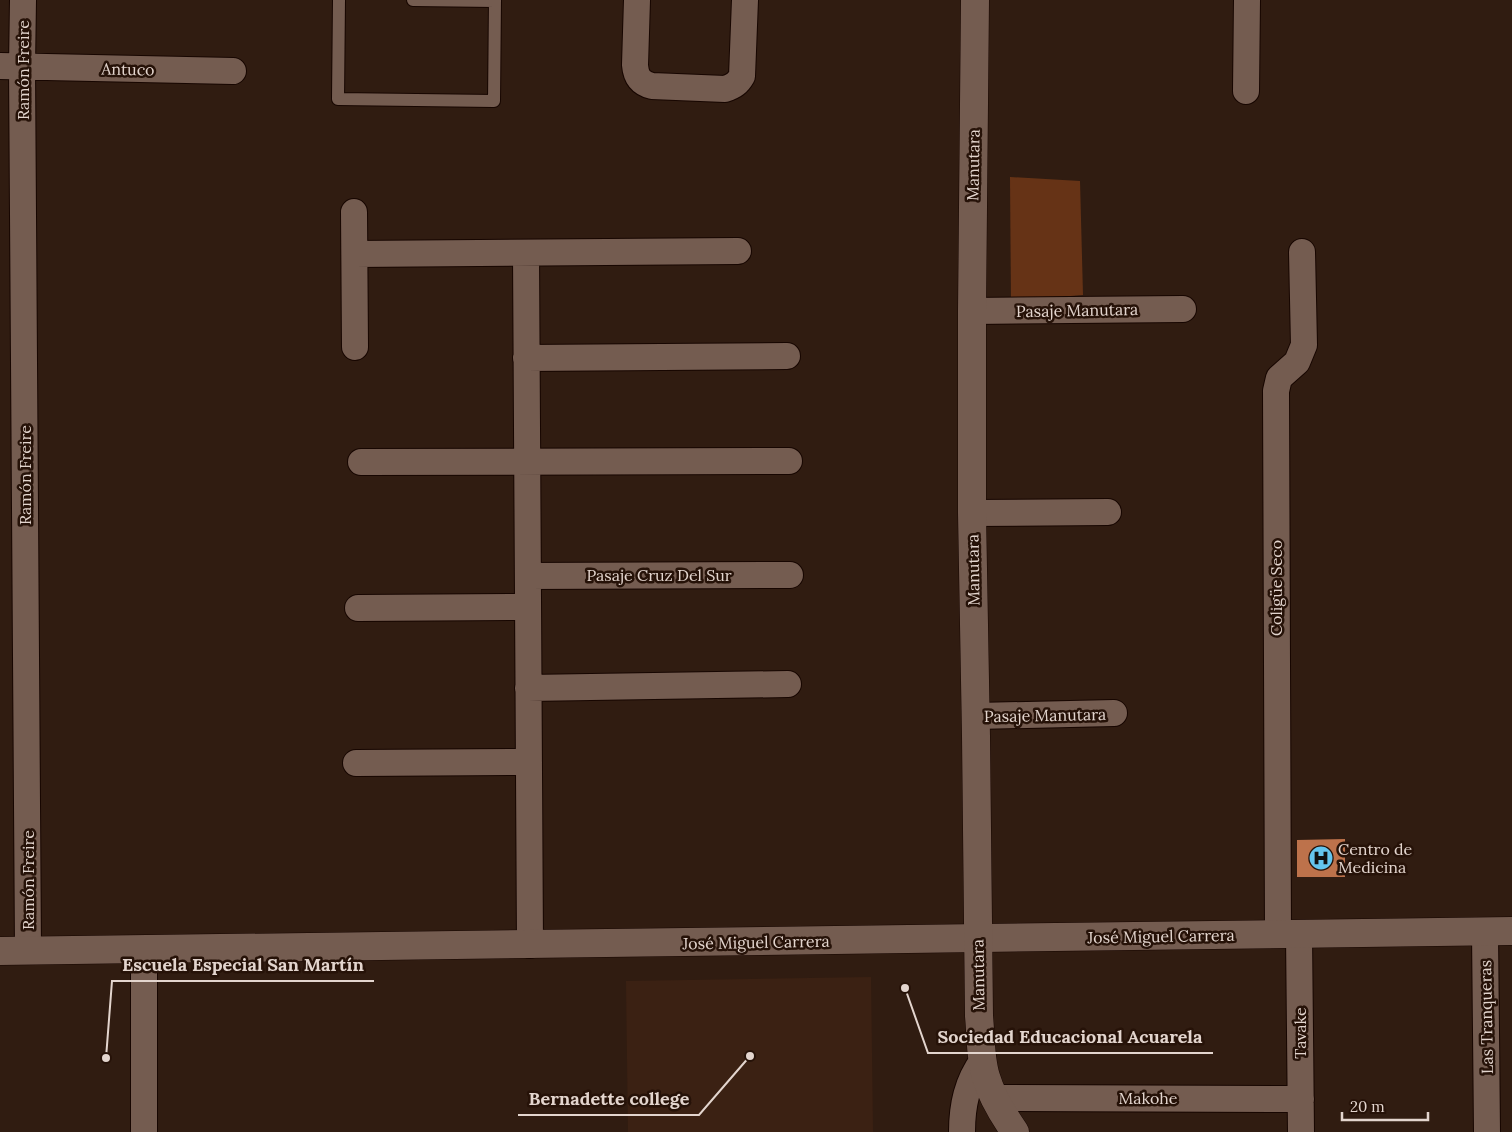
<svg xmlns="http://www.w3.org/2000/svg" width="1512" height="1132" font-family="Lora,serif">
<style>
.built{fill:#3b2113}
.green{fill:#663316}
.building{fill:#bd724b}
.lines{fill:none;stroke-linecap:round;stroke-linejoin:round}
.service-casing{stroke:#170601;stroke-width:14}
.minor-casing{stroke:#170601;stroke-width:28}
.tertiary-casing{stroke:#170601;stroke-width:29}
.secondary-casing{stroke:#170601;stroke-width:29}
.service{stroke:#745c50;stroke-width:12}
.minor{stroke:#745c50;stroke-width:26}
.tertiary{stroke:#745c50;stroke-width:28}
.secondary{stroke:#745c50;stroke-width:28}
.labels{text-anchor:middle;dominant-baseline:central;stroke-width:5;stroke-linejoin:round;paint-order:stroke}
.street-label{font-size:16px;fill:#e3d5ce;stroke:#261208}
.poi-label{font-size:16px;fill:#e3d5ce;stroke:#261208;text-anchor:start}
.leader{fill:none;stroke:#e3d5ce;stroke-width:2}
.callout-dot{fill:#e3d5ce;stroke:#261208;stroke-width:2}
.callout-label{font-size:18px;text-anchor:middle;font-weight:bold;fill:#e3d5ce;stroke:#261208;stroke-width:5;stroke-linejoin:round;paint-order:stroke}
</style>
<rect width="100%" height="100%" fill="#301c11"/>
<path class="built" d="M871,977L873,1132H628L626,981Z"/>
<path class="green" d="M1010,177L1080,181L1083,295L1011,301Z"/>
<path class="building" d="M1345,839V877H1297V840Z"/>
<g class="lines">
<defs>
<path id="service" d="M339,0L338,99L494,101L495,0
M413,0L495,1"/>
<path id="minor" d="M23,0L22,67L28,951
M637,0L635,65C636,77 640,83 652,86L725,89C734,86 738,83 742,76L745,0
M0,66L233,71
M1246,91L1247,0
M354,212L355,347
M526,253L530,945
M355,254L738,251
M972,311L1183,309
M526,358L787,356
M361,462L789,461
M972,513L1108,512
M528,576L790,575
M358,608L528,607
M528,688L788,684
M976,716L1114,713
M356,763L529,762
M1485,932L1487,1132
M1278,934L1276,391L1279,378L1297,362L1304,345L1302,252
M1299,934L1301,1132
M144,949V1132
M995,1098L1301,1099
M962,1132C962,1105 967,1082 983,1060"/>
<path id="tertiary" d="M0,951L1512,931"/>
<path id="secondary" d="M975,0L972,311V513L976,736L979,1016C981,1036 980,1058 986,1077C992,1097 1003,1115 1015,1132"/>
</defs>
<use href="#service" class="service-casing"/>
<use href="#minor" class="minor-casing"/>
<use href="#tertiary" class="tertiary-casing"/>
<use href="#secondary" class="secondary-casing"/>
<use href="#service" class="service"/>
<use href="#minor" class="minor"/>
<use href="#tertiary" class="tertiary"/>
<use href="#secondary" class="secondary"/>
</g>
<defs>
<symbol id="hospital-disc" viewBox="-11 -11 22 22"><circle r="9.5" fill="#64c5ee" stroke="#261208"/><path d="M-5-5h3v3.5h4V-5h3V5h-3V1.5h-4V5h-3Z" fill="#111"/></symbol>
</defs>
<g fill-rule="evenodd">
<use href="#hospital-disc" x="1307" y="844" width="28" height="28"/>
</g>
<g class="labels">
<g class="street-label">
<text transform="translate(128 69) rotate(1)">Antuco</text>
<text transform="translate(23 70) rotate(-90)">Ramón Freire</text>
<text transform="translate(973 165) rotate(-89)">Manutara</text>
<text transform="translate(1077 310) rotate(-1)">Pasaje Manutara</text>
<text transform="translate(25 475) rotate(-90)">Ramón Freire</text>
<text transform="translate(973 570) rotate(-91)">Manutara</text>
<text x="659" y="575">Pasaje Cruz Del Sur</text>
<text transform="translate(1276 588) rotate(-90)">Coligüe Seco</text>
<text transform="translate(1045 715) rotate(-1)">Pasaje Manutara</text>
<text transform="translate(28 880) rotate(-90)">Ramón Freire</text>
<text transform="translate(1161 936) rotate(-1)">José Miguel Carrera</text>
<text transform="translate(756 942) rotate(-1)">José Miguel Carrera</text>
<text transform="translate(978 975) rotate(-91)">Manutara</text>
<text transform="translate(1486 1017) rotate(-91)">Las Tranqueras</text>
<text transform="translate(1300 1033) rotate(-90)">Tavake</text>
<text x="1148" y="1098">Makohe</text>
</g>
<g class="poi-label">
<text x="1338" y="849">Centro de<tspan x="1338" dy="18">Medicina</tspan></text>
</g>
</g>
<path class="leader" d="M106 1058L112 981H374M905 988L928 1053H1213M750 1056L699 1115H518"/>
<g class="callout-dot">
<circle cx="106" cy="1058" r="5"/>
<circle cx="905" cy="988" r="5"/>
<circle cx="750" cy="1056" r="5"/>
</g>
<g class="callout-label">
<text x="243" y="971">Escuela Especial San Martín</text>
<text x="1070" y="1043">Sociedad Educacional Acuarela</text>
<text x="609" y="1105">Bernadette college</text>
</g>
<path d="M1342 1112v8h86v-8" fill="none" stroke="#e3d5ce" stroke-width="2.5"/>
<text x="1350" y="1112" font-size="15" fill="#e3d5ce" stroke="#261208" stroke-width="4" paint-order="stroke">20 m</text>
</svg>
